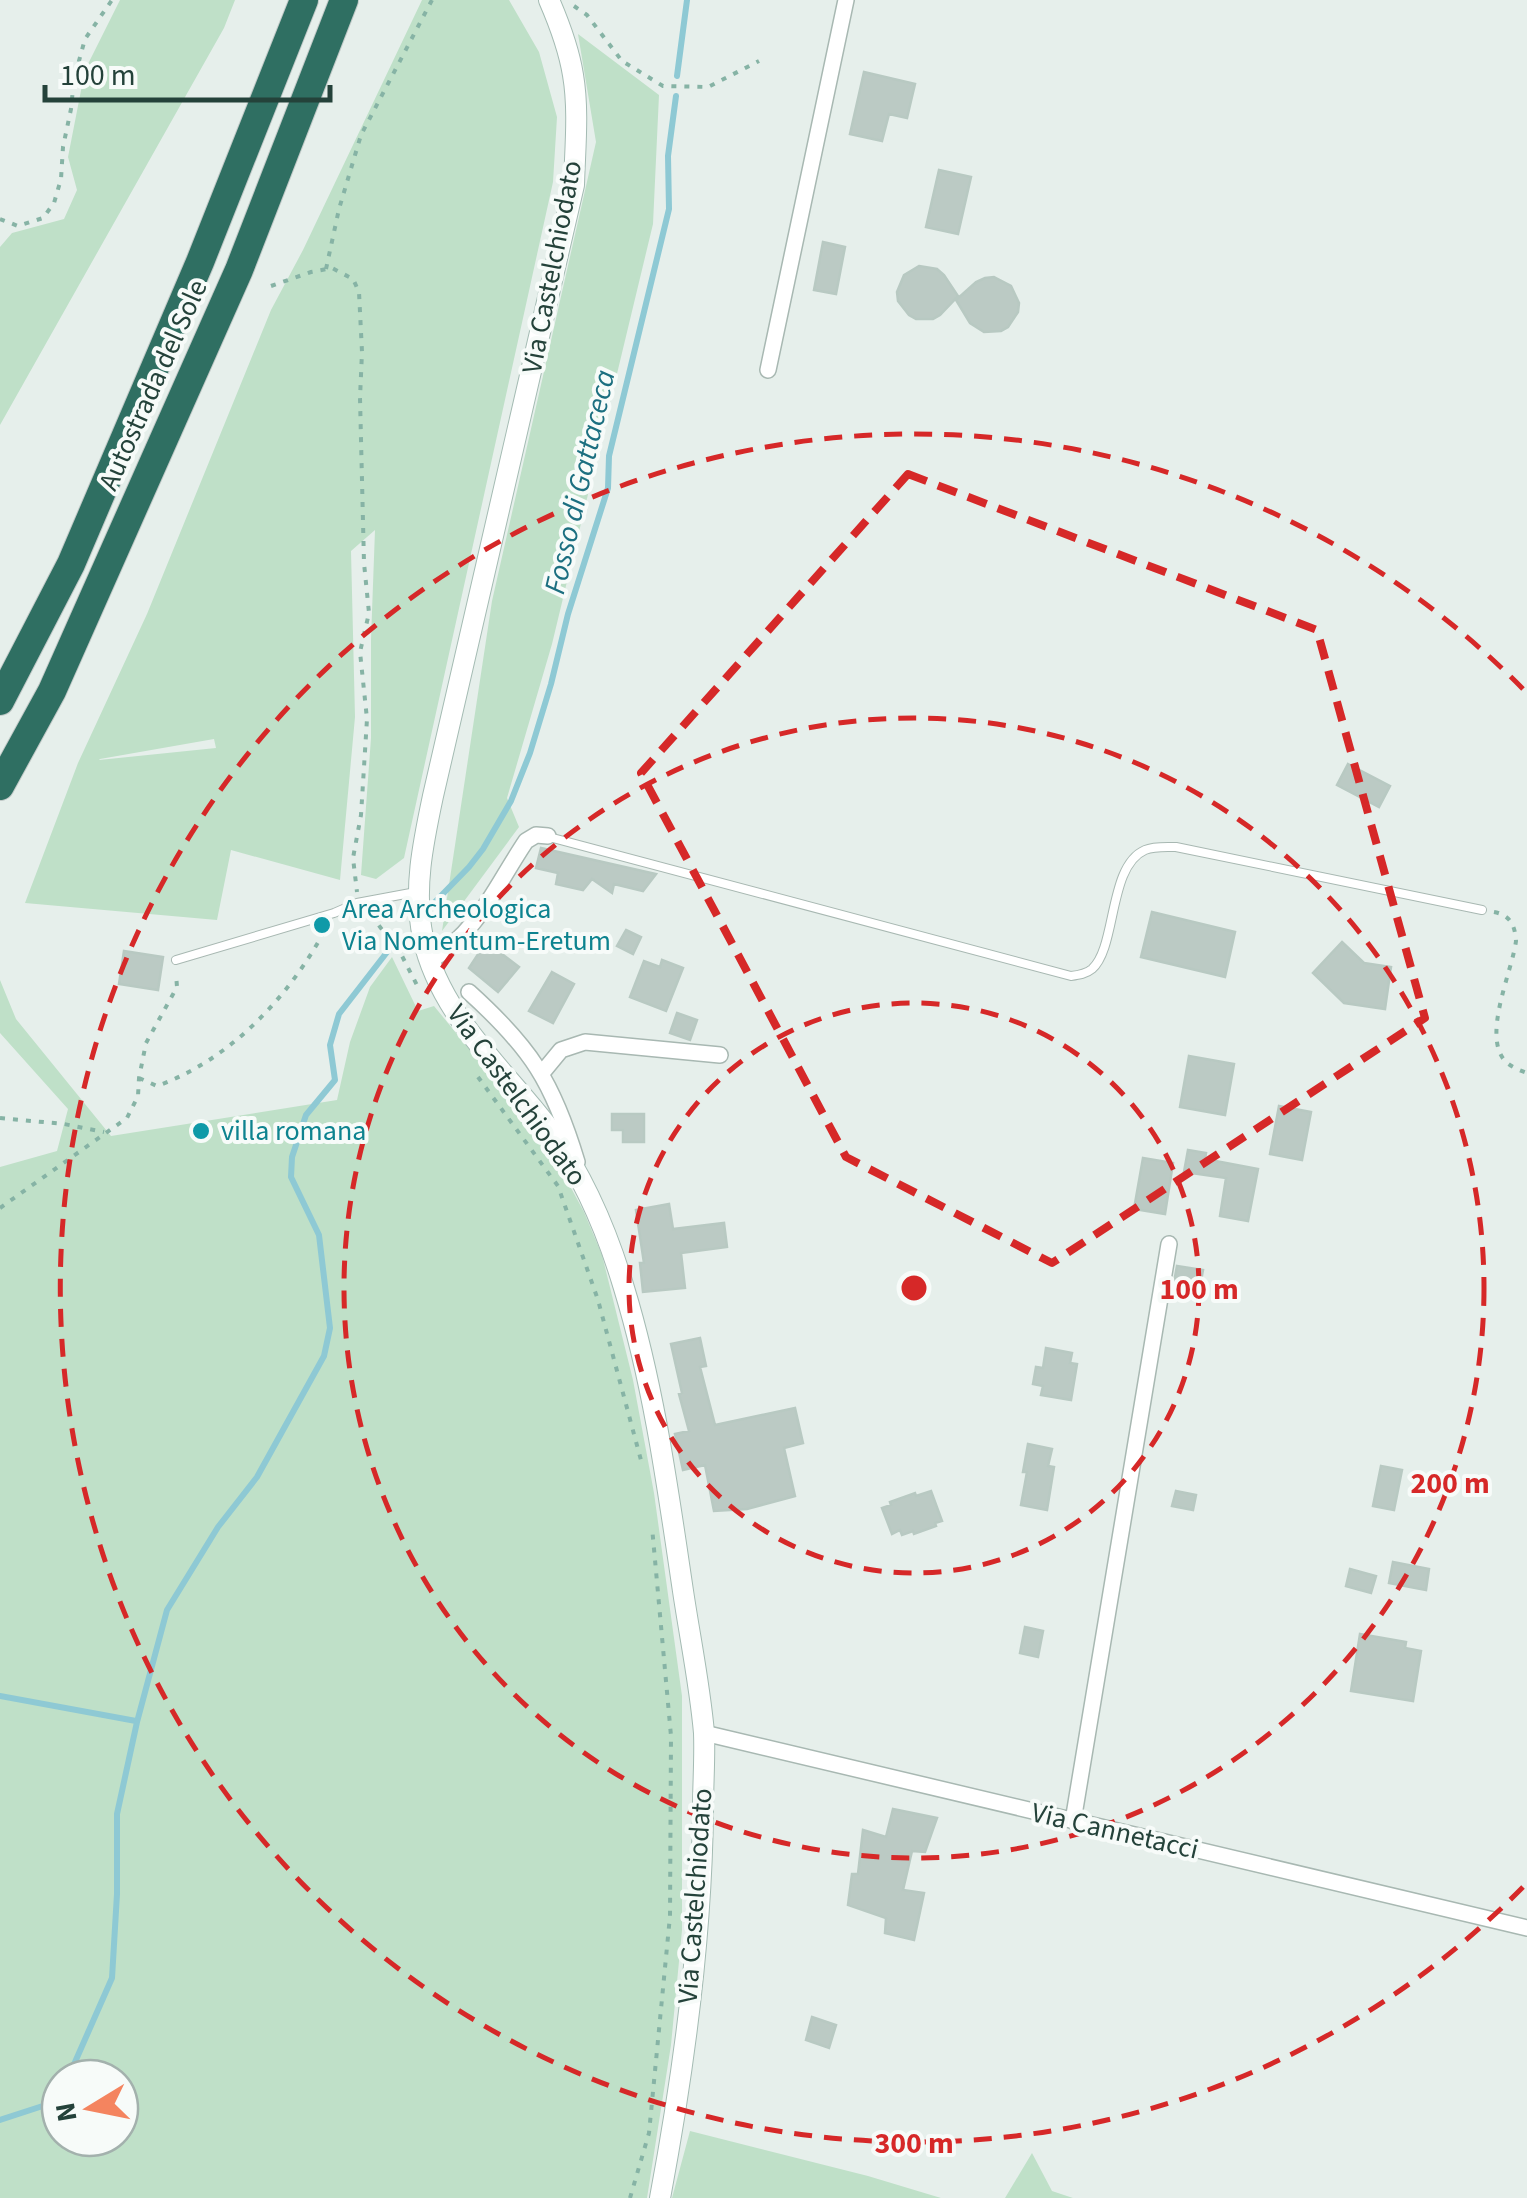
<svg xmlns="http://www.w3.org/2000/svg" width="1527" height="2198" font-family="'Source Sans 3',sans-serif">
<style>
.green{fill:#bfe0c8;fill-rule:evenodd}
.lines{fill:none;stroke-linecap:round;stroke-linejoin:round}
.stream{stroke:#8ec9d4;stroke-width:6}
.building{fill:#bbcac4;stroke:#b8c9c2;stroke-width:2.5}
.lane-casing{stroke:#a8b8b2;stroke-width:10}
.street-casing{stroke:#a8b8b2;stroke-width:18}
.secondary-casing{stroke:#a4bbb3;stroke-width:22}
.highway-casing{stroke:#c2cac8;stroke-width:30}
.path{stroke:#86b3a5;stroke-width:4;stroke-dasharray:5 8;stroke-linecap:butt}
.lane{stroke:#fff;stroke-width:8}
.street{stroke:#fff;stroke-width:15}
.secondary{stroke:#fff;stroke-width:20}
.highway{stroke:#2f6f62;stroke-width:28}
.marked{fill:none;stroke:#d62828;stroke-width:8;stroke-dasharray:20 12;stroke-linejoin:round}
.ring{fill:none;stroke:#d62828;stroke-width:5;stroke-dasharray:18 12}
.culture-dot{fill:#0f9aa8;stroke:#f7fbf9;stroke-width:4}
.labels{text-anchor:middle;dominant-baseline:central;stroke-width:8;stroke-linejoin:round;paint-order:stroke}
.street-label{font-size:28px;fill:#24423a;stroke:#f7fbf9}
.culture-label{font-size:28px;fill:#0d838f;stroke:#f7fbf9;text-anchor:start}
.water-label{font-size:30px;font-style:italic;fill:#1c6f80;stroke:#f7fbf9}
.centre{fill:#d62828;stroke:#f7fbf9;stroke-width:5}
.ring-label{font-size:30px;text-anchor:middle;font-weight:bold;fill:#d62828;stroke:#f7fbf9;stroke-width:8;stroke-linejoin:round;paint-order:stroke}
</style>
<rect width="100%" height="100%" fill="#e6efeb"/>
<path class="green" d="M120,0H235L224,28L0,425V247L12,233L64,219L77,190L68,157L85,70Z
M422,0H509L539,52L557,117L553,182L404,858L376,879L361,875L371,738V639L375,530L351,551L355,717L340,880L231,850L217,920L25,903L78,763L147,614L271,310L303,250ZM214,739L216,748L99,760L100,759Z
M578,34L659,95L653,224L552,644L507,798L519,827L442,931L492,601L596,142Z
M392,957L418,1011L434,1006L548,1145L584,1212L602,1255L633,1380L654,1493L682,1696V1930L671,2045L647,2198H0V1167L57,1151L68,1109L0,1033V980L16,1019L111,1136L337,1100L350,1042L370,987ZM60,2078H120V2138H60Z
M690,2131L868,2176L941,2198H672Z
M1032,2153L1052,2191L1073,2198H1005Z"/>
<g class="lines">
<path class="stream" d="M677,76L687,0
M431,906L469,867L483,849L511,801L530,753L551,684L568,614L608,488L609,456L669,209L668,156L676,96
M0,1696L136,1721
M68,2078L112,1978L117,1894V1814L137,1722L167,1610L218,1527L257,1477L324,1356L330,1328L319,1235L291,1177L292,1157L306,1115L335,1080L330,1045L339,1014L391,947
M0,2120L55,2102L60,2092"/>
</g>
<path class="building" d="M864,72L915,84L907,118L889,114L882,141L850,134Z
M939,170L971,177L958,234L926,227Z
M823,242L845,247L836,294L814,290Z
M919,266L937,269L944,275L958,296L940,315L933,319H916L909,315L898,301L897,292L904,275Z
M994,277L1011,286L1019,303L1018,312L1008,327L1001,331L984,332L970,323L956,300L976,282L985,278Z
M1348,764L1390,786L1379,807L1337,785Z
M541,848L656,874L643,891L614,884L612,893L592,879L583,890L556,884L558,873L536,868Z
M1152,912L1235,932L1225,977L1141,957Z
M626,930L641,937L633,954L617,946Z
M486,942L519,967L498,992L469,968Z
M1342,942L1364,963L1391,967L1385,1009L1344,1003L1313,973Z
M124,951L163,957L158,990L119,984Z
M662,960L683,968L666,1011L630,997L644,961L660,967Z
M552,972L574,984L553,1023L529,1011Z
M677,1013L697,1020L690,1040L670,1033Z
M1189,1056L1234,1064L1225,1115L1180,1107Z
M1279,1106L1311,1112L1302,1160L1270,1154Z
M612,1114H644V1142H623V1130H612Z
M1188,1150L1206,1153L1205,1159L1258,1169L1248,1221L1220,1216L1226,1178L1184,1172Z
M1143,1158L1173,1163L1165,1214L1134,1209Z
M669,1204L673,1229L724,1223L727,1247L681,1253L685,1288L643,1292L640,1263H644L636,1210Z
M1177,1266L1203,1270L1199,1292L1173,1288Z
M700,1338L706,1366L700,1367L715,1425L795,1408L803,1443L784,1448L795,1496L747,1509L714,1511L705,1465L683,1470L675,1434L689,1431L679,1394L682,1393L671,1344Z
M1046,1348L1072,1353L1070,1363L1077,1364L1071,1400L1041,1395L1043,1386L1033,1384L1036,1367L1043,1368Z
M1028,1444L1052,1449L1048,1466L1054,1467L1047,1510L1021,1505L1027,1472H1023Z
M1381,1466L1402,1470L1394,1510L1373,1506Z
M931,1491L942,1521L935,1523L936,1526L914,1534L913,1531L902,1535L900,1530L892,1534L882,1508L891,1505L890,1502L915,1493L916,1496Z
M1176,1491L1196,1495L1193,1510L1172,1506Z
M1393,1562L1429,1569L1426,1590L1389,1583Z
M1350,1569L1376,1576L1371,1593L1346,1586Z
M1025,1627L1043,1631L1038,1657L1020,1653Z
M1360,1634L1406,1642L1405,1648L1421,1651L1413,1701L1351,1691Z
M893,1809L937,1818L925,1852L912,1851L903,1890L924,1893L914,1940L885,1933L886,1918L848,1905L852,1874H858L863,1830L886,1837Z
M812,2017L836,2025L829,2048L806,2040Z"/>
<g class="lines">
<defs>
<path id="lane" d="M549,837L1071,976C1079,975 1086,974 1092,969C1117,947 1108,866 1145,850C1154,846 1166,847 1176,847L1482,910
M176,960L334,913L357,903L416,892"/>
<path id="street" d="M768,370L846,0
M430,961C479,931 495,887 526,841L536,835L548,836
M469,992C531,1048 553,1082 577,1162
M542,1073L561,1050L585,1042L720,1055
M704,1733L1527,1928
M1073,1821L1169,1244"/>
<path id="secondary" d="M549,0C559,23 569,50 573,75C579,110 575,149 574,185L433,796C423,843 413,890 423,938C440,1016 505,1070 551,1131C585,1179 607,1231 624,1288C654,1386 668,1490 683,1591C690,1638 700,1686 704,1733C705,1758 703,1784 703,1808C702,1938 684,2070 660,2198"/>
<path id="highway" d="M0,701L71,564L200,262L304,0
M0,786L52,691L239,270L344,0"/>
</defs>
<use href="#lane" class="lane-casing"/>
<use href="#street" class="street-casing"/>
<use href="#secondary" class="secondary-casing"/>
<use href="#highway" class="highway-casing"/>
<path class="path" d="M574,6L587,15L622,61L663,86L708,87L759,61
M0,219L18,226L43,218L54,203L61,179L63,147L71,109L74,79L85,39L112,0
M326,269L339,209L361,135L432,0
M271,286L311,272L332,268L353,279L359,292L362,352L360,398L364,563L369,613L360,652L367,719L361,815L353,858L357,892
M1494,912C1510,915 1515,925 1516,941C1512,972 1482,1035 1505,1061C1511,1067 1519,1070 1527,1073
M371,915L402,956L420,991
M478,1077L558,1186L598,1300L642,1464
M139,1078L157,1086C230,1060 289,997 325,930
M0,1118L64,1124L104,1132
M0,1208L127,1118L138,1096L139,1078L146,1043L177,987L176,974
M630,2198L649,2133L670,1916L671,1736L652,1527"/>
<use href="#lane" class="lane"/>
<use href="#street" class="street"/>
<use href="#secondary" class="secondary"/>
<use href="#highway" class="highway"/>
</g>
<path class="marked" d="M908,474L1317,630L1425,1018L1052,1263L846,1157L641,773Z"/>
<g class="ring">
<circle cx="914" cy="1288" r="285"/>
<circle cx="914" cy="1288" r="570"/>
<path d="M1523 1887A854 854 0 1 1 1523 689"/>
</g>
<g class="culture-dot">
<circle cx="322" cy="925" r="10"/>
<circle cx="201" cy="1131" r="10"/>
</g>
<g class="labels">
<g class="street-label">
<text transform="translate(552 267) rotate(-79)">Via Castelchiodato</text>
<text transform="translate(153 385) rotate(-66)">Autostrada del Sole</text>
<text transform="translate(517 1095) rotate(54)">Via Castelchiodato</text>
<text transform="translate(1115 1831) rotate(13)">Via Cannetacci</text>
<text transform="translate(695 1896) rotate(-86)">Via Castelchiodato</text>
</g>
<g class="culture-label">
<text x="342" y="909">Area Archeologica<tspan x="342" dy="32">Via Nomentum-Eretum</tspan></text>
<text x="221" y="1131">villa romana</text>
</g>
<g class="water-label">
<text transform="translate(580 482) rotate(-77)">Fosso di Gattaceca</text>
</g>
</g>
<circle cx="914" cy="1288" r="15" class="centre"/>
<g class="ring-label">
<text x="1199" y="1299">100 m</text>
<text x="1450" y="1493">200 m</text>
<text x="914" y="2153">300 m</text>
</g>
<g transform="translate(90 2108) rotate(260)"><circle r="48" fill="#f7fbf9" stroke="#a3b1ad" stroke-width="2.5"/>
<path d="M0-8L18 38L0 25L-18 38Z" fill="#f4845f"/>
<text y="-15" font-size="28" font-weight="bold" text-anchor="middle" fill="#24423a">N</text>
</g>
<path d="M45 85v15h285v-15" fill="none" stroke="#24423a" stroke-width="5"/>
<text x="60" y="85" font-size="30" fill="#24423a" stroke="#f7fbf9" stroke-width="8" paint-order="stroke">100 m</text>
</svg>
